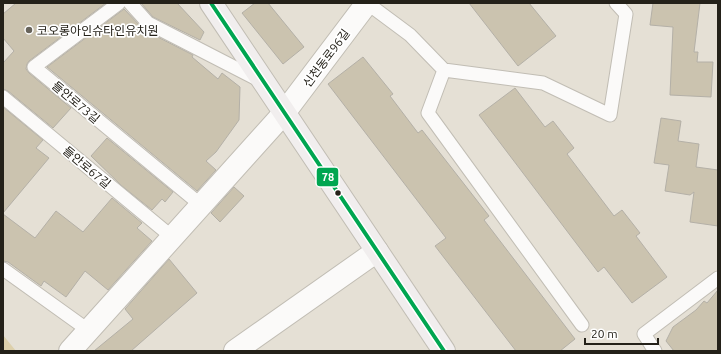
<svg xmlns="http://www.w3.org/2000/svg" width="721" height="354" font-family="Ubuntu,'Noto Sans KR',sans-serif">
<style>
.green{fill:#ddd0ab}
.building{fill:#cbc3af;stroke:#b4b0a7}
.lines{fill:none;stroke-linecap:round;stroke-linejoin:round}
.lane-casing{stroke:#c1bdb4;stroke-width:15}
.street-casing{stroke:#c1bdb4;stroke-width:24}
.secondary-casing{stroke:#c1bdb4;stroke-width:24}
.lane{stroke:#fbfaf9;stroke-width:13}
.street{stroke:#fbfaf9;stroke-width:22}
.secondary{stroke:#f1eeee;stroke-width:22}
.bus-1-casing{stroke:#fff;stroke-width:7}
.bus-1{stroke:#00a651;stroke-width:4}
.poi-dot{fill:#68645b;stroke:#fff;stroke-width:1.5}
.bus-dot{fill:#242119;stroke:#fff;stroke-width:1.5}
.labels{text-anchor:middle;dominant-baseline:central;stroke-width:3.5;stroke-linejoin:round;paint-order:stroke}
.poi-label{font-size:12px;fill:#242119;stroke:#fff;text-anchor:start}
.street-label{font-size:12px;fill:#242119;stroke:#fff}
.line-badge{stroke:#fff;stroke-width:1.5}
.badge-label{font-size:11px;text-anchor:middle;font-weight:bold;fill:#fff}
</style>
<rect width="100%" height="100%" fill="#e5e0d5"/>
<path class="green" d="M3,335L16,351H3Z"/>
<path class="building" d="M16,3H106L29,61L27,64L26,69L29,73L71,108L53,128L8,91L3,89V63L14,51L3,38V14Z
M141,3H177L204,32L200,40L153,17Z
M255,3H268L304,47L283,64L242,13Z
M469,3H529L556,36L518,66Z
M653,3H700L694,52H698L697,62H713L711,97L670,95L673,27L650,25Z
M124,9L144,30L193,55L192,57L218,79L222,73L240,87L239,120L216,152L206,161L216,170L197,191L47,67Z
M363,57L393,94L390,96L418,133L422,130L489,216L484,220L575,339L560,351H516L435,246L446,238L328,84Z
M515,88L545,127L553,121L574,148L567,154L614,216L622,210L640,233L636,236L667,277L632,303L604,267L598,272L479,115Z
M3,107L43,140L36,148L49,158L3,213Z
M661,118L681,121L678,141L699,144L696,167L718,170V226L690,222L694,192L690,195L665,191L669,165L654,163Z
M107,138L173,192L165,202L162,199L152,210L122,186L91,156Z
M234,187L244,196L220,222L211,213Z
M112,198L142,223L137,228L152,241L108,290L85,271L66,297L44,281L41,286L8,262L3,261V214L35,238L56,211L83,232Z
M169,259L197,293L131,351H94L133,319L125,309Z
M718,290V351H674L666,341L673,327L696,310L704,301L707,303Z"/>
<g class="lines">
<defs>
<path id="lane" d="M119,3L34,67L201,205
M130,3L148,23L259,80
M367,3L410,35L444,70L543,83L610,115L626,14L616,3
M444,70L428,113L582,325
M3,97L172,237
M3,269L88,330
M655,351L644,334L718,278"/>
<path id="street" d="M70,351L284,113L367,3
M235,351L377,251"/>
<path id="secondary" d="M211,3L444,351"/>
</defs>
<use href="#lane" class="lane-casing"/>
<use href="#street" class="street-casing"/>
<use href="#secondary" class="secondary-casing"/>
<use href="#lane" class="lane"/>
<use href="#street" class="street"/>
<use href="#secondary" class="secondary"/>
<defs>
<path id="bus-1" d="M211,3L444,351"/>
</defs>
<use href="#bus-1" class="bus-1-casing"/>
<use href="#bus-1" class="bus-1"/>
</g>
<circle class="poi-dot" cx="29" cy="30" r="4"/>
<circle class="bus-dot" cx="338" cy="193" r="3.5"/>
<g class="labels">
<g class="poi-label">
<text x="37" y="30">코오롱아인슈타인유치원</text>
</g>
<g class="street-label">
<text transform="translate(326 58) rotate(-53)">신천동로96길</text>
<text transform="translate(76 102) rotate(40)">들안로73길</text>
<text transform="translate(87 167) rotate(40)">들안로67길</text>
</g>
</g>
<rect class="line-badge" x="316" y="167" width="23" height="20" rx="4" fill="#00a651"/>
<g class="badge-label">
<text x="328" y="181">78</text>
</g>
<rect width="721" height="354" fill="none" stroke="#242119" stroke-width="8"/>
<path d="M585 338v6h73v-6" fill="none" stroke="#242119" stroke-width="2"/>
<text x="591" y="338" font-size="12" fill="#242119" stroke="#ffffff" stroke-width="3" paint-order="stroke">20 m</text>
</svg>
